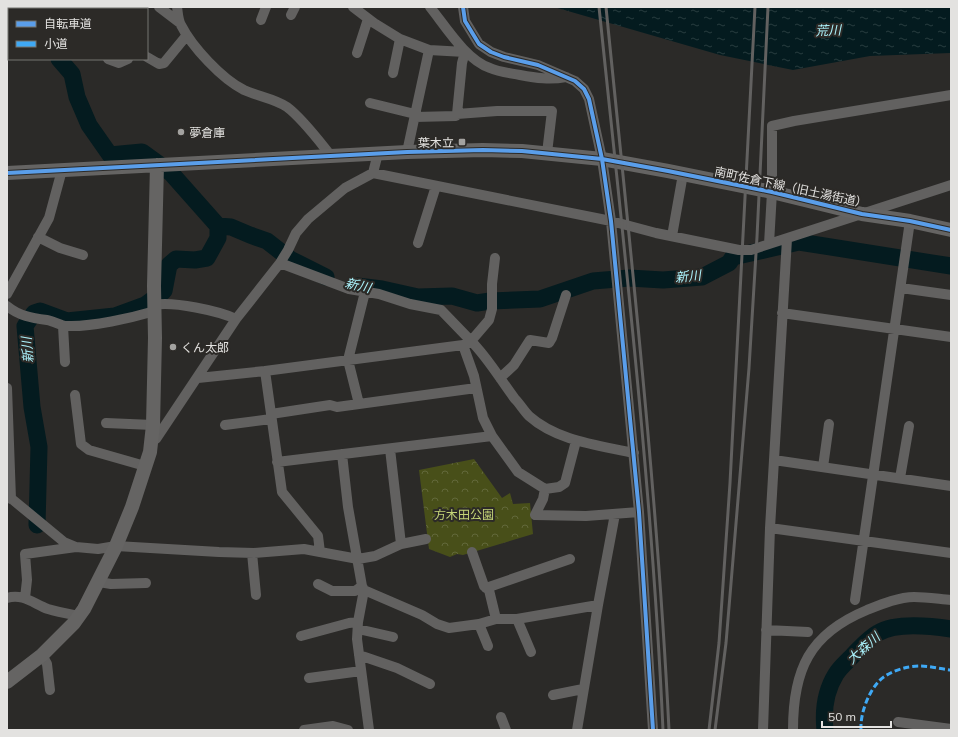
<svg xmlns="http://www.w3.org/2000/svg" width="958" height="737" font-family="Mulish,'Noto Sans JP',sans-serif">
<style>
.park{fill:url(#park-crowns)}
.water{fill:url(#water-ripples)}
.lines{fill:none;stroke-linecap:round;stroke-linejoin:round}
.river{stroke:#041b1f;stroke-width:17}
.street{stroke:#626160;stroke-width:10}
.secondary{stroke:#656463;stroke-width:14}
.rail{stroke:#626160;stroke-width:3}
.quiet{stroke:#3fa9f5;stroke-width:3;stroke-dasharray:6 3;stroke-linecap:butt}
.cycleway-casing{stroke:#2c2a27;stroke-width:6}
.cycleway{stroke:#5a9eea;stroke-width:4}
.poi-dot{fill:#a3a2a0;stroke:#2c2a27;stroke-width:1.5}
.labels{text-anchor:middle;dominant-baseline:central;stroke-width:4;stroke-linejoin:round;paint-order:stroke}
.poi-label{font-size:12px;fill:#e3e2e0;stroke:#2c2a27;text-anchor:start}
.street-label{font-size:12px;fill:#e3e2e0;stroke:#2c2a27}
.park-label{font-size:12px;fill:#c4d477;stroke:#2c2a27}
.water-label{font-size:13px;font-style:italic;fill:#acf3fc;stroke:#2c2a27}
</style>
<defs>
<pattern id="park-crowns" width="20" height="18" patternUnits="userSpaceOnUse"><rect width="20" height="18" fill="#484f19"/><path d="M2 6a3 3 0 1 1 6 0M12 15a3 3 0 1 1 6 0" fill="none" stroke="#62683a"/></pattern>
<pattern id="water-ripples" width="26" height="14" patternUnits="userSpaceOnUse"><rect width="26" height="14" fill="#041b1f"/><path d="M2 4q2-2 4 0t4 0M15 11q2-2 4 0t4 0" fill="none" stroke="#283c3f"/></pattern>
</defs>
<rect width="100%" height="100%" fill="#2b2a28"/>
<path class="park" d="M474,459L502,498L510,493L513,504L530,503L533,534L463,555L457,554L450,557L429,549L419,470Z"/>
<path class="water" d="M554,7H951V53L870,56L793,70L720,55Z"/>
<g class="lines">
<path class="river" d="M62,9L63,7
M59,59L72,74L77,97L89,125L110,155L142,152L171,173L218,226
M218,226L231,227L250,235L267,241L290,259L326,277
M357,286L382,289L418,297L452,296L477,303L490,301L540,299L593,281L629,278L663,280L702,277L729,263L733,257L799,242L951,266
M37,525L39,447L32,407L25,326L34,313L40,311L67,321L115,316L145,305L164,291L169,265L176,259L195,260L207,258L218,238V226
M825,730C823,711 826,690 836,674C841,666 849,660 855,653C862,646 869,638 878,633C896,622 931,626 951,629"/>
<path class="street" d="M159,7L180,23
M177,7C178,13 178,20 181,25C192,47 222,79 244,90C257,96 276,99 287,107C303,119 319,141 332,157
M353,7L374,23L400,39L429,50L465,52L462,63L457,114
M430,7C446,27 466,60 490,68C499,72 510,73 520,75C536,78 550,80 566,77
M463,7L465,21L479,44L491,52L504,57L538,65L575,81L584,89L589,99L602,159L611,221L639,512L653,730
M87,9L89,7
M291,15L295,7
M261,20L266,7
M7,25L9,24
M357,53L368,19
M147,57L159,64L164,63L187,35
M108,59L119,63L128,59
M393,73L400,39
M951,95L794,121L772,126V192L769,244L951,185
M370,103L415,114
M415,117L456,116L457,114L497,111H552L547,153
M407,152L429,50
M373,173L611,221L656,233L739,250H751L769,244
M672,236L683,174
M38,237L60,248L83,255
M418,243L436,186
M280,263L349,289L379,294L410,304L441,310L471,341L489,320L492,309V284L495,258
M901,288L951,295
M7,294L49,218L62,170
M154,305C173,301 219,311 236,319
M7,306C19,316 32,318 47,320C54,321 61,326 67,326C92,327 131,318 155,311
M782,313L951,337
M63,326L65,362
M463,345L474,376L483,418L492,436L518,472L545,489L559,487L565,483L576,441
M265,371L282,492L318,536L320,552L358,559L375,556L401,544L426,539
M198,378L265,371L463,345L471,341C488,358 500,379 515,399C520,404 524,411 529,416C557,441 598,445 634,453
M500,378L514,365L530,340L549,343L552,338L566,295
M7,388L11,499
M75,395L81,444L89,450L145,466
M359,404L348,360L365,292
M271,414L330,405L337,407L476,388
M106,423L153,425
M225,425L271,419
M152,440L156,439L236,319L280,263L288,250L296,233L308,219L333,198L345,188L373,173L378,153
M390,449L401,544
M342,454L348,507L362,586L364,590L422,615L437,624L449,628L479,624L496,619H517L598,605
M774,460L951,486
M277,462L492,436
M823,467L829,424
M900,478L909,426
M545,489L543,499L535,515L586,516L639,512
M7,495L64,542L76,547L98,549L116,546L219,552L254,553L304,549L320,552
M770,528L951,553
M472,552L484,586L489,590L496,619
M252,553L256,595
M99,582L111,584L146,583
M318,584L332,591H355L362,586
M486,588L570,559
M364,590L358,622L357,639L369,730
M7,598C23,593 34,604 48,609C58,612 69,614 79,616
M25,598L27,580L25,554L76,547
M855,600L910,221
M517,619L531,652
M479,624L488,646
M358,629L393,637
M766,630L808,632
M301,636L349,623L358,622
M42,655L47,664L50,690
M359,655L397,668L430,684
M309,678L361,671
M553,695L583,689
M501,717L506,730
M898,722L951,729
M304,730L333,726L348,730
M577,730L598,605L615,514
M763,730L770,528L787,239
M793,730C793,670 809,634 867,610C882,604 899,597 914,597C926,597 939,599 951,600"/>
<path class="secondary" d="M7,173L407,152L483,150L522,151L602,159L668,171L772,192L862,214L910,221L951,230
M7,682L42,655L74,623L84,609L116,546L132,507L150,452L153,425L155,338L154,286L157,165"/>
<path class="rail" d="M599,7C624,248 652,488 663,730
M606,7C630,248 657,488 669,730
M709,730L719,643L730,483L755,7
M715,730L726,643L749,368L757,237L768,7"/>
<path class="quiet" d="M861,730C860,714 868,693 879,681C889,671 907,666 920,666C930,666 941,669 951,670"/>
<defs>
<path id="cycleway" d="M463,7L465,21L479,44L491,52L504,57L538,65L575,81L584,89L589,99L602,159L611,221L639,512L653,730
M7,173L407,152L483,150L522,151L602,159L668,171L772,192L862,214L910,221L951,230"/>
</defs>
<use href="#cycleway" class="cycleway-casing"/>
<use href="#cycleway" class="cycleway"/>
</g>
<g class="poi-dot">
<circle cx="181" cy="132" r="4"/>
<rect x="458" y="138" width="8" height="8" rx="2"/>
<circle cx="173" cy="347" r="4"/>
</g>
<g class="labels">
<g class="poi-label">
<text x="189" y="132">夢倉庫</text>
<text x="454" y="142" text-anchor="end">葉木立</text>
<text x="181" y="347">くん太郎</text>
</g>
<g class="street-label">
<text transform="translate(791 187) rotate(12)">南町佐倉下線（旧土湯街道）</text>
</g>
<g class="park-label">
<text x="464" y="514">方木田公園</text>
</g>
<g class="water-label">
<text transform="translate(828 30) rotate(-2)">荒川</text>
<text transform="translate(688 276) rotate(-6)">新川</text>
<text transform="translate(358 285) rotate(13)">新川</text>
<text transform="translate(27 350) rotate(-95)">新川</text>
<text transform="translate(863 648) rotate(-42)">大森川</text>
</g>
</g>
<rect width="958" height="737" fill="none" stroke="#e3e2e0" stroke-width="16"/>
<rect x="8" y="8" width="140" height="52" fill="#2c2a27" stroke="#757471"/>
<rect x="16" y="21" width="20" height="6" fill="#5a9eea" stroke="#757471"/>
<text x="44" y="28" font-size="12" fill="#e3e2e0">自転車道</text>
<rect x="16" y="41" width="20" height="6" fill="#3fa9f5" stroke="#757471"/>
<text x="44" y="48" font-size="12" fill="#e3e2e0">小道</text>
<path d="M822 721v6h69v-6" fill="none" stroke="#e3e2e0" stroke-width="2"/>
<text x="828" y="721" font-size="12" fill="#e3e2e0" stroke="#2c2a27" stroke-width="3" paint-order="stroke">50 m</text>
</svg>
